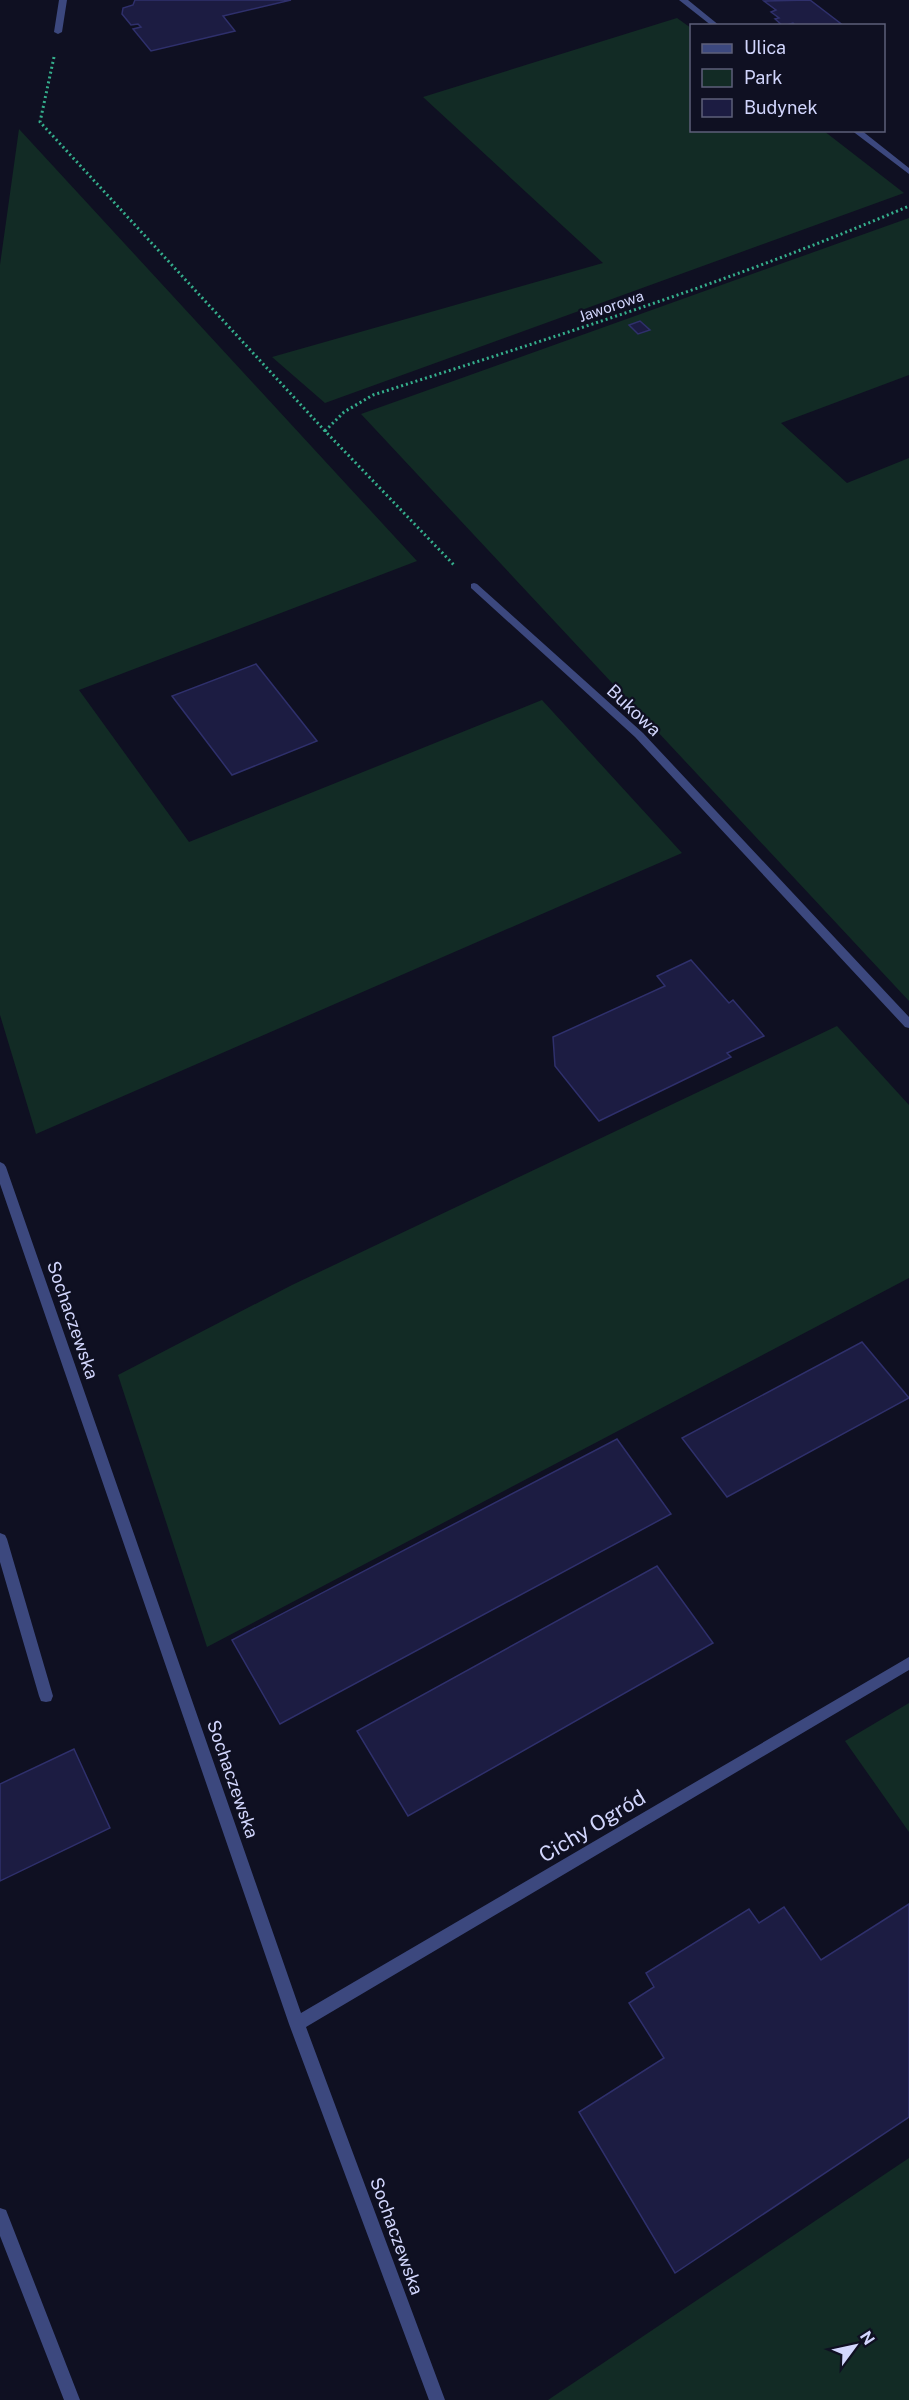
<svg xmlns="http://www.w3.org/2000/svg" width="909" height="2400" font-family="'Public Sans',sans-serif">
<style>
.green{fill:#122b25}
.building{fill:#1c1c42;stroke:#2f306c;stroke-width:1.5}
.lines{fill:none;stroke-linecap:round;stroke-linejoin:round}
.path{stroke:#35ae8c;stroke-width:3;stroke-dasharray:2 3;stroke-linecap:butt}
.lane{fill:#3c487e;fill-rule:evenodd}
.street{fill:#3c487e;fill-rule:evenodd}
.labels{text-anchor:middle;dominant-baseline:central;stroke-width:4.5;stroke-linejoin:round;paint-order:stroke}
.far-street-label{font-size:15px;fill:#d2d6fd;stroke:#0f1022}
.street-label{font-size:18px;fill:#d2d6fd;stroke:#0f1022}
.near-street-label{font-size:21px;fill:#d2d6fd;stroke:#0f1022}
</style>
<rect width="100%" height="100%" fill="#0f1022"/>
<path class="green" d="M677,18L691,28L692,130L824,131L904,193L325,403L272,357L603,263L423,97Z
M19,129L417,561L79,690L189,842L542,700L682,853L36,1134L0,1015V265Z
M909,218V375L781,423L847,483L909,458V1001L361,414Z
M837,1026L909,1105V1278L207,1647L118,1375L292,1285Z
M909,1703V1832L845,1741Z
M909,2158V2400H548Z"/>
<path class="building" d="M135,0H291L223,16L235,31L151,51L133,29L141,27L138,24L131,25L122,14L123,8L133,5Z
M810,0L844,26H796L793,23L783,26L775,19L779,18L771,12L776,10L764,1Z
M640,321L650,330L638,334L629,325Z
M256,664L317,741L232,775L172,696Z
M691,960L729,1003L733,1000L764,1036L727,1053L731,1057L599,1121L555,1066L553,1037L665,986L657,976Z
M862,1342L909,1398L727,1497L682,1438Z
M617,1439L671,1514L280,1724L232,1640Z
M657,1566L713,1643L408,1816L357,1731Z
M74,1749L110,1828L0,1881V1784Z
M909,1904V2117L675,2273L579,2112L664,2058L629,2003L654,1987L646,1973L749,1909L759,1923L784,1907L821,1960Z"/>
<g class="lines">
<path class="path" d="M54,57L40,122L325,431L454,565
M325,431L344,412L373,395C554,337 734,281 909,206"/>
<path class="lane" d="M0,1533L5,1535L7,1539L53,1696L51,1701L46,1702L41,1701L39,1696L0,1562Z
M0,2208L6,2210L80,2400H64L0,2236Z"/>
<path class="street" d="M59,0H67L62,32L58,34L54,32Z
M679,0H688L720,26H712Z
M851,130H861L909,168V174Z
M474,583L477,584L643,733L909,1017V1028L905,1027L635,737L471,588V584Z
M0,1162L4,1164L6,1167L301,2013L909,1657V1670L306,2027L445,2400H429L289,2024L0,1184Z"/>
</g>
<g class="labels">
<g class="far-street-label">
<text transform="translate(611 306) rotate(-19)">Jaworowa</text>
</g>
<g class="street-label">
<text transform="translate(634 710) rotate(43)">Bukowa</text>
<text transform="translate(73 1320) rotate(71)">Sochaczewska</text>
<text transform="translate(233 1779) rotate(71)">Sochaczewska</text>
<text transform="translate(397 2236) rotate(70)">Sochaczewska</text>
</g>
<g class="near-street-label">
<text transform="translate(592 1826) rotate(-31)">Cichy Ogród</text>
</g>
</g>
<rect x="690" y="24" width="195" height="108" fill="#0f1022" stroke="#5d5f7a" stroke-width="1.5"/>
<rect x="702" y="44" width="30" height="9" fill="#3c487e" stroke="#5d5f7a" stroke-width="1.5"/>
<text x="744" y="54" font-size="18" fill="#d2d6fd">Ulica</text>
<rect x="702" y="69" width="30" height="18" fill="#122b25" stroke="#5d5f7a" stroke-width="1.5"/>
<text x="744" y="84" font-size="18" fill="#d2d6fd">Park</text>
<rect x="702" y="99" width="30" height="18" fill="#1c1c42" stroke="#5d5f7a" stroke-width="1.5"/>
<text x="744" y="114" font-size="18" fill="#d2d6fd">Budynek</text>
<g transform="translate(855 2346) rotate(57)" stroke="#0f1022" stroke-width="4.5" paint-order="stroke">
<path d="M0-4.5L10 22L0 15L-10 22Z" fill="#d2d6fd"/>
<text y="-9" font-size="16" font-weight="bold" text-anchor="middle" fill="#d2d6fd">N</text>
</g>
</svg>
